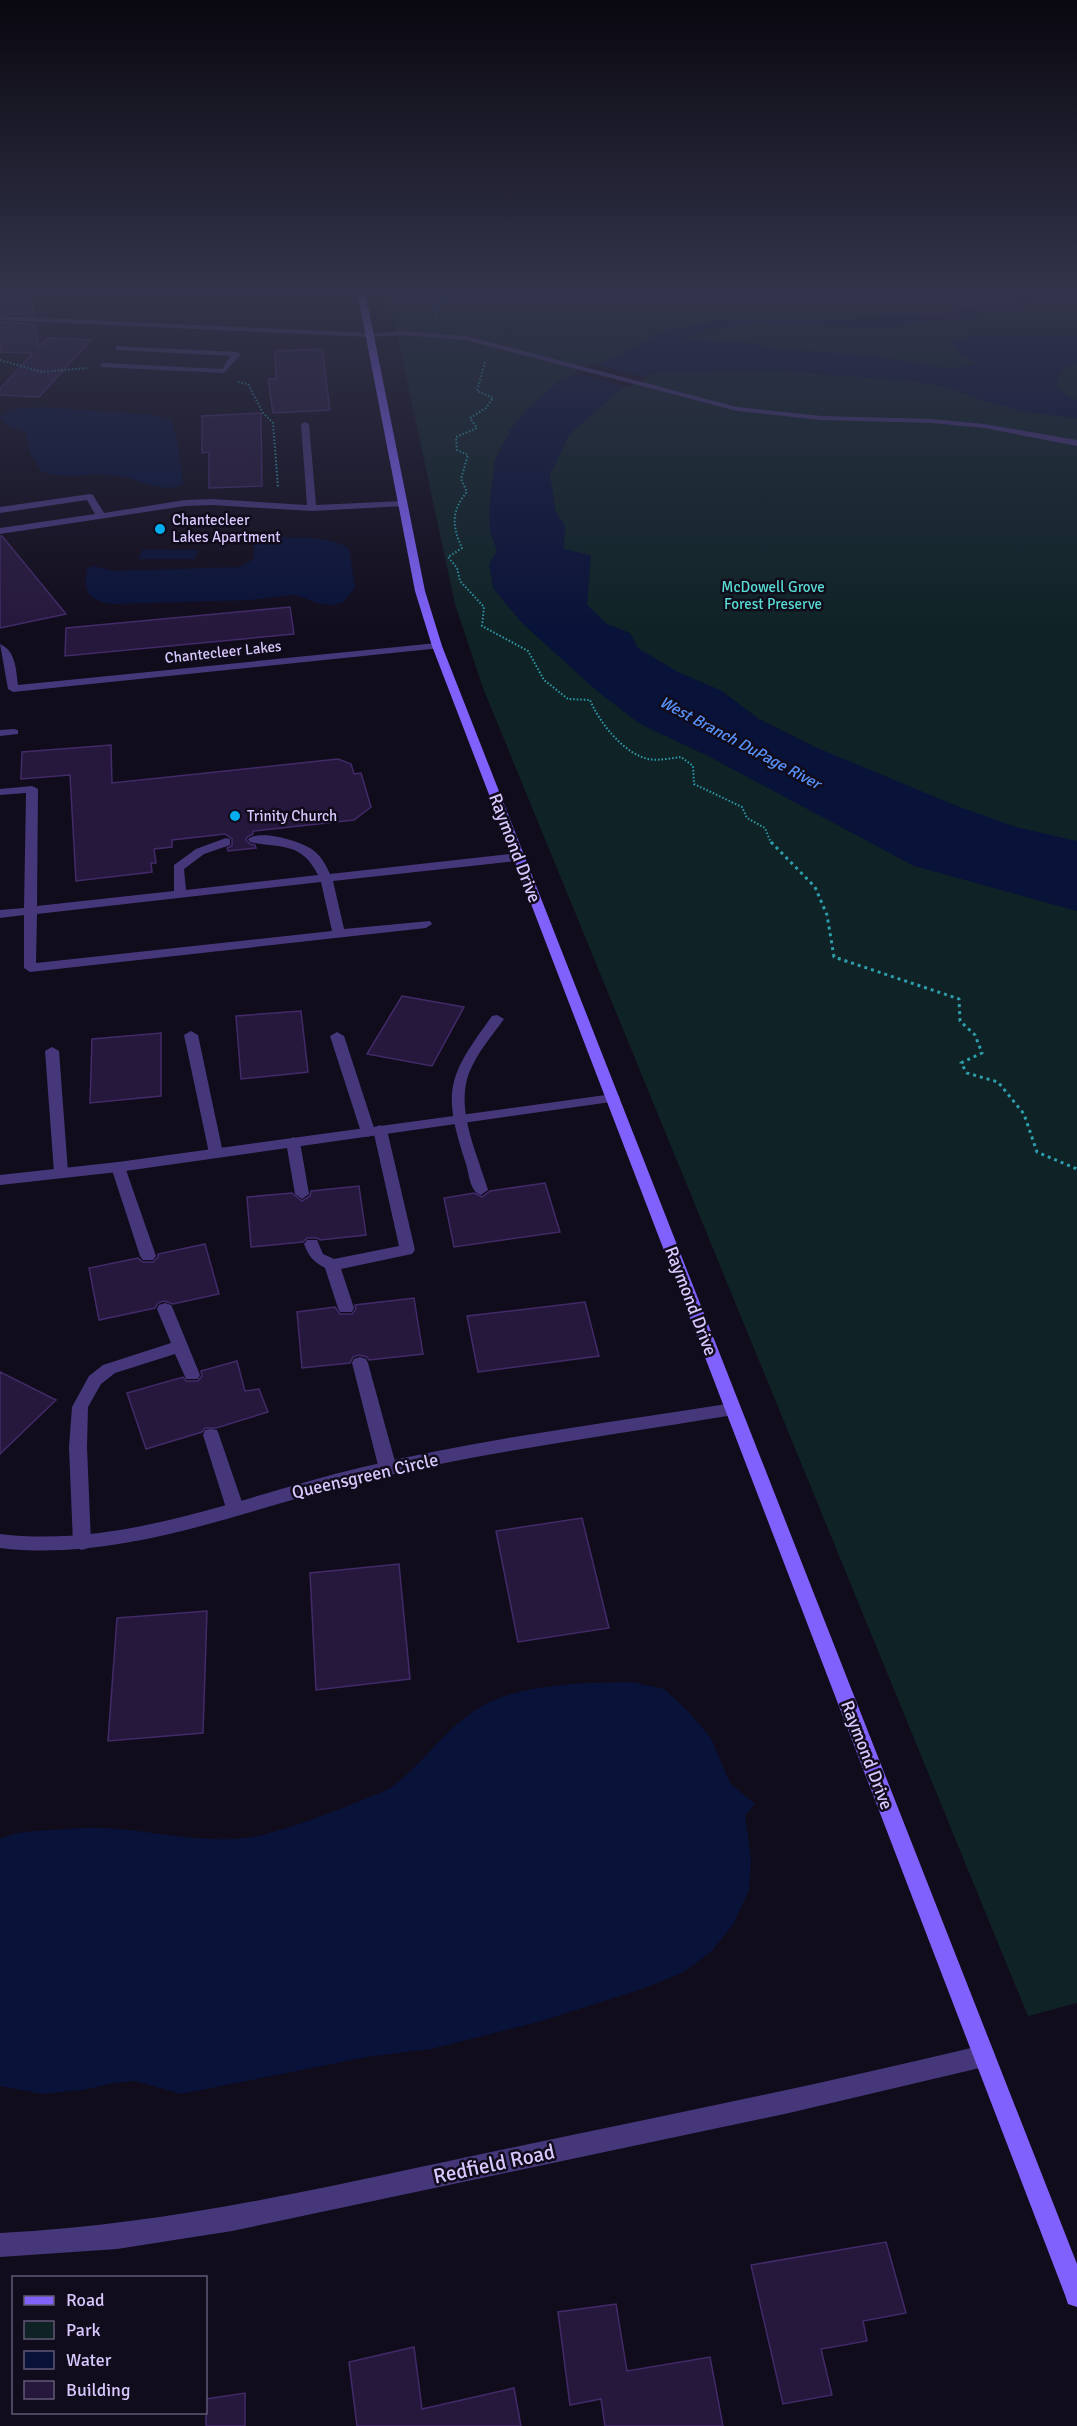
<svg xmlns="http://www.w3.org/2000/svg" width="1077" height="2426" font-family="Signika,sans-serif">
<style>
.green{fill:#0f2326}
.water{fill:#091238}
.pier{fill:#110c1c}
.building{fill:#26183d;stroke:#422a69;stroke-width:1.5}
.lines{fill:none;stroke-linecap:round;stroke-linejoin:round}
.path-far1{stroke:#2e9dac;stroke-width:2;stroke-dasharray:1.5 2;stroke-linecap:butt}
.path{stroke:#2e9dac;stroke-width:3;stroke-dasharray:3 4;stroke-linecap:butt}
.lane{fill:#46377b;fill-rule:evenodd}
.street{fill:#46377b;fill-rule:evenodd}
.secondary{fill:#8061fc;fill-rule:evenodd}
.poi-dot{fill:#04adee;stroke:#110c1c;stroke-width:2}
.labels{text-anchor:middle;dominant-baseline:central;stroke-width:5;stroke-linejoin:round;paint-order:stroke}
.far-poi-label{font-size:15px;fill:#d8c8fe;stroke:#110c1c;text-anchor:start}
.far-park-label{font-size:15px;fill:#56dcd2;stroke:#110c1c}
.far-street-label{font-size:15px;fill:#d8c8fe;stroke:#110c1c}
.far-water-label{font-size:16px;font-style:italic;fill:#5893fc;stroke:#110c1c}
.street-label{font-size:18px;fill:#d8c8fe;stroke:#110c1c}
.near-street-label{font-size:21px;fill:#d8c8fe;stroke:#110c1c}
</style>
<rect width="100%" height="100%" fill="#110c1c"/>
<path class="green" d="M385,291H1077V2003L1028,2016L483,688L455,604L393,315Z"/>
<path class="water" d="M1027,291H1049V293C1009,313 968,317 925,322C909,324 891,328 875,327C812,326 744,315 683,337C713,345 747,337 776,349L869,355L950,369L977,364L959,353L948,341L978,335H1077V363C1066,364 1058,374 1057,386L1060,391L1077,401V418L1024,412L977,399L954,389L918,382L782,371L658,372L630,381L569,435L550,475L556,512L565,526L564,549L591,555L587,605L607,624L630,633L638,648L678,672L722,691L759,719L815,747L957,806L1016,827L1077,841V911L914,866L708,756L640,724L597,691L522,623L493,588L489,564L497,551L490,531L489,511L495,460L511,429L527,409L559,381L611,359L668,329L720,321L881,318L952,313L985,304L1011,303Z
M41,407L155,415L171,419L178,446L183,484C166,495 138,479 120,476C96,472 62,480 41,471L30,453L26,433L7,425L0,419L1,415L13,409Z
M264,537C290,538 326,534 349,548L355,588L343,602L334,605L319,604L299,596L290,595L250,600L111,604C86,599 84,592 87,569L93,566L114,571L240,567L254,559V542L257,538Z
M142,550H198L195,559H139Z
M632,1682L664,1689L686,1709L711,1738L730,1783L755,1804L745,1815L751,1860L749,1890L734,1923L712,1951L682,1973L642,1989L538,2022L431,2049L367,2057L181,2094L135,2081L114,2083L83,2090L42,2094L0,2086V1839C16,1831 35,1831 53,1830C70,1829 87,1827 103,1828C157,1830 212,1848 266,1834C298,1825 329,1814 360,1801C371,1796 384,1793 393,1786C429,1759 454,1715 497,1699C539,1683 587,1683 632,1682Z"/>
<path class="pier" d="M592,364L649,378L627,387L572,372Z"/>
<path class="building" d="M0,291H30L34,315L0,314Z
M0,322L35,324L39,347L47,338L91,340L39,397L0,395V389L33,353L0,352Z
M322,349L330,410L273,413L268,379H276L275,351Z
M261,413L262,486L209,488V452L202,453V416Z
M0,536H2L66,614L0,628Z
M290,607L294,634L65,656L66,628Z
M111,745L112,783L338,759L351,764L354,774L361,773L371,807L354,820L253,831V834L247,837L246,840L250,844L255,845L256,848L228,851L227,848L232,846V839L225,834L172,840V847L154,849L156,863H151L152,872L76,881L70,775L21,779L22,752Z
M402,996L464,1007L432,1066L367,1054Z
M301,1011L308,1072L241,1079L236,1016Z
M161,1033V1096L90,1103L92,1039Z
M545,1183L560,1232L454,1247L444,1198L474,1193L482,1197L490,1191Z
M359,1186L366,1235L320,1240L317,1238H307L303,1242L251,1247L247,1197L292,1193L302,1201L310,1196L311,1191Z
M205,1244L219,1294L173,1304L164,1301L158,1303L155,1308L99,1320L89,1268L138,1258L143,1262H153L158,1257V1254Z
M414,1298L423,1354L369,1360L367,1357L359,1355L353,1357L350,1363L302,1368L297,1312L335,1307L340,1314H352L356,1309L355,1305Z
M585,1302L599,1356L478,1372L467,1316Z
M237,1361L245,1391L259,1389L268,1412L216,1428H205L202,1432L146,1449L127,1393L183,1377L186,1381H198L202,1376L201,1371Z
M0,1372L56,1400L0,1454Z
M582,1518L609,1628L518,1642L496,1531Z
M399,1564L410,1679L316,1690L310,1573Z
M207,1611L203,1733L108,1741L117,1618Z
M886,2242L906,2313L863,2321L867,2341L821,2349L832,2395L783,2404L751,2265Z
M616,2304L627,2371L710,2357L723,2426H605L601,2399L570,2405L558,2312Z
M414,2347L422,2409L514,2388L521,2426H357L349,2362Z
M245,2393V2426H206V2399Z"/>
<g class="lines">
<path class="path-far1" d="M436,318V311L440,302L466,291
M0,360L42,372L87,368
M485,362L477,391L493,398L486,408L470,418L477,428L456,437L457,450L468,455L461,479L467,492C451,511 452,526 462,548L448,557L457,568L460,581L484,607L482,626L528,651L544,680L568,699L590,700C599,722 623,753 648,759C659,761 671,758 681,757L693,766L694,784L742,807L747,818L765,828L771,843
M238,382L248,384L263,413L273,423L278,487"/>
<path class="path" d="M771,842L815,887L827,915L834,957L959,999L960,1021L975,1035L982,1053L961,1063L967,1073L998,1082L1024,1114L1037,1152L1077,1169"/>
<path class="lane" d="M401,331L466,336L737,407L822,416L932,419L984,424L1077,440V446L984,428L932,423L822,420L737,411L466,340L401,335L370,337L366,335Z
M14,729L18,730V734L0,736V730Z
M32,786L38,789L37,906L174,891V865L196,849L226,838L230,839V845L204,854L184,869L186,890L318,875C301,841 281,849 250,842L248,839C260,829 301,841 313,850C321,856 326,865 330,874L518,853L524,857L518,861L333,881L344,929L430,921L432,924L426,928L30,972L24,968V915L0,918V910L24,908L26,793L0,795V789ZM321,882L332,931L36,963L37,914Z
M497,1015L504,1019C491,1037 477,1053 469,1073C455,1110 478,1155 488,1190L481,1195C470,1192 469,1174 466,1164C442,1090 447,1078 492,1016Z
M191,1031L198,1035L223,1153L216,1158L209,1153L184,1035Z
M337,1032L344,1036L374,1128L380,1125L387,1130L415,1250L412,1254L407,1255L341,1269L354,1308L352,1312H340L338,1308L325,1268C313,1261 309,1257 304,1244L307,1240H317L323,1254L334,1259L399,1246L374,1134L368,1137L361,1132L330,1036Z
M52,1047L59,1051L68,1172L61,1177L54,1172L45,1051Z
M293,1137L300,1142L309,1194L302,1199L295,1194L286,1142Z
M118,1162L125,1167L156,1256L153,1260H143L140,1256L111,1167Z
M165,1303L171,1305L173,1309L200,1375L198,1379H186L175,1354L115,1373L101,1384L88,1407L87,1447L91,1543L88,1548L82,1550L76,1548L73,1543L69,1447L72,1407L89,1376L103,1365L171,1343L157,1309L159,1305Z
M360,1357L366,1359L368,1363L397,1469L394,1474L388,1476L382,1474L379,1469L352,1363L354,1359Z
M211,1429L217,1430L219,1435L244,1508L241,1513L235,1515L229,1513L226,1508L203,1435L205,1430Z"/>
<path class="street" d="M0,316L370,333L374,335L370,337L0,320Z
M116,346L237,352L241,354L224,373L101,367V363H104L222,369L231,356L119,350H116Z
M305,422L309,424L316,505L402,501L406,504L405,506L312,511L212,505L185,506L0,534V528L95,514L87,500L0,513V507L90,494L93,495L104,513L185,500L212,499L307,505L301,424Z
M437,643L441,644V648L13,692L8,689L0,644C16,651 16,670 18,685Z
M613,1094L618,1095L620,1098L618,1101L118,1172L0,1185V1175L118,1162Z
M733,1403L739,1405L741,1409L739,1413L733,1415C609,1436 485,1451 363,1481C245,1509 122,1563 0,1548V1534C123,1549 244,1495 363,1467C485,1438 609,1423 733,1403Z
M984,2045L992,2048L995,2056L992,2064L984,2067L789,2113L232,2231L117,2249L0,2257V2233C164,2225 312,2190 472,2156C643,2120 814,2086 984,2045Z"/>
<path class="secondary" d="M357,291H365L425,591L442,646L1077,2264V2307L1068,2304L1065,2295L432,646L415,591Z"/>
</g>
<linearGradient id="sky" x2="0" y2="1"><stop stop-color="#09070f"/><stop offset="0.46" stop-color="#32344b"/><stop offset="1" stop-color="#32344b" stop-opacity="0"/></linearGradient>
<rect width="1077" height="631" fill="url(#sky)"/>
<g class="poi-dot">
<circle cx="160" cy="529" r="6"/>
<circle cx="235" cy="816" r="6"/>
</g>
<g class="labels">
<g class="far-poi-label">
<text x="172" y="520">Chantecleer<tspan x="172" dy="17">Lakes Apartment</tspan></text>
<text x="247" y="816">Trinity Church</text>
</g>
<g class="far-park-label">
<text x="773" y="587">McDowell Grove<tspan x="773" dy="17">Forest Preserve</tspan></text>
</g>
<g class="far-street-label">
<text transform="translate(223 652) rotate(-6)">Chantecleer Lakes</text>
</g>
<g class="far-water-label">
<text transform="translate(740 743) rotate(28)">West Branch DuPage River</text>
</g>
<g class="street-label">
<text transform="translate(515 848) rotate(69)">Raymond Drive</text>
<text transform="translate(691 1301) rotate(69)">Raymond Drive</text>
<text transform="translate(365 1476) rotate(-13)">Queensgreen Circle</text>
<text transform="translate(867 1755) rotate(69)">Raymond Drive</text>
</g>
<g class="near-street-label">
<text transform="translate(494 2164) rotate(-12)">Redfield Road</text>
</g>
</g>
<rect x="12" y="2276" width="195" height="138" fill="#110c1c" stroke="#615776" stroke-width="1.5"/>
<rect x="24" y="2296" width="30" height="9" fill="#8061fc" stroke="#615776" stroke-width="1.5"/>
<text x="66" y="2306" font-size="18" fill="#d8c8fe">Road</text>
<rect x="24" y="2321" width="30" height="18" fill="#0f2326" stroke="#615776" stroke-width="1.5"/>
<text x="66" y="2336" font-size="18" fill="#d8c8fe">Park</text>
<rect x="24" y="2351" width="30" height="18" fill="#091238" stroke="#615776" stroke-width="1.5"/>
<text x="66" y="2366" font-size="18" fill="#d8c8fe">Water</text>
<rect x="24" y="2381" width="30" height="18" fill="#26183d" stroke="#615776" stroke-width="1.5"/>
<text x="66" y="2396" font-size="18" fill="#d8c8fe">Building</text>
</svg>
